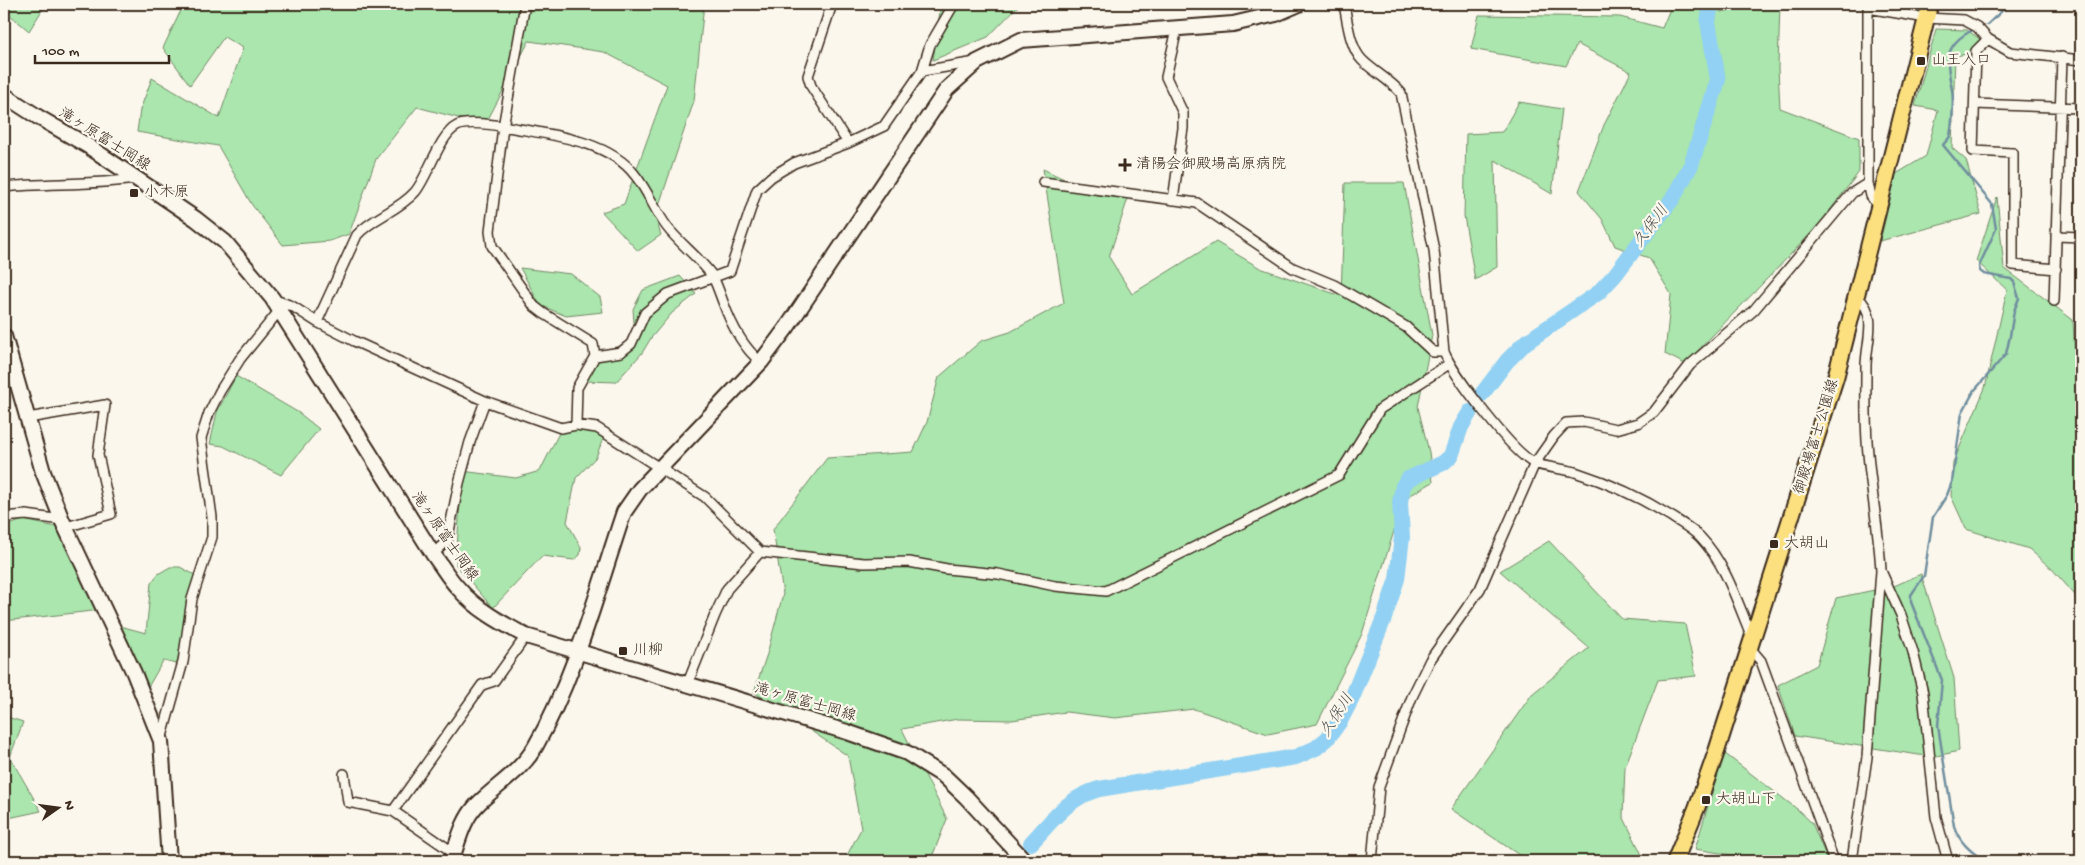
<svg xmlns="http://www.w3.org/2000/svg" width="2085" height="865" font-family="'Gochi Hand','Klee One',sans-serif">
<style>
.green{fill:#aae6ad;stroke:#728866}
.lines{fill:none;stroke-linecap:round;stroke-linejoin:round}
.stream{stroke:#6f8e9e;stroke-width:2.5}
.river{stroke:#92d1f3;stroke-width:16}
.street-casing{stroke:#3b2a1e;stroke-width:12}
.secondary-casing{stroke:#3b2a1e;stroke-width:18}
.primary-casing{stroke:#3b2a1e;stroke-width:19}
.street{stroke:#fbf7ec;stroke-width:9}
.secondary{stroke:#fbf7ec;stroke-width:14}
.primary{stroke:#fce080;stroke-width:15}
.poi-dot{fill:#3b2a1e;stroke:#fbf7ec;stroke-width:2}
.labels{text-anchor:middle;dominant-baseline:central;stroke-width:4.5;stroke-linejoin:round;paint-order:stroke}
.poi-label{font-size:15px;fill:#3b2a1e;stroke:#fbf7ec;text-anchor:start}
.street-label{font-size:15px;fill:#3b2a1e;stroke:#fbf7ec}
.water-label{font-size:16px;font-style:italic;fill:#515453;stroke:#fbf7ec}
</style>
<rect width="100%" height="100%" fill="#fbf7ec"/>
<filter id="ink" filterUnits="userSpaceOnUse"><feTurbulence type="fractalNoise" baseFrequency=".02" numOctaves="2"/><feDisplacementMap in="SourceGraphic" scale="10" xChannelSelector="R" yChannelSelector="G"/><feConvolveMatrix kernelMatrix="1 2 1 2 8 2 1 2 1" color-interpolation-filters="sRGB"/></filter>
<g filter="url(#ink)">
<path class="green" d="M4,4H46L29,31L4,10Z
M184,4H704L694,101L655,217L661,235L638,251L602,212L624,204L667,85L604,52L529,41L485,125L417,107L376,159L349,234L330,241L283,245L252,205L218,146L137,132L140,110L152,78L219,118L243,48L224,37L190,85L163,48Z
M941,4H1020L988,37L933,60Z
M1672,4H1716L1721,12L1760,4H1780L1778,68L1780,108L1859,138V172L1818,226L1685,364L1665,354L1671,294L1649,258L1615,246L1602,219L1579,191L1604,125L1631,72L1577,44L1566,66L1471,49L1479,15L1620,17L1662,28Z
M1936,29L1967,30L1980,39L1967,54L1955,56L1952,148L1966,160L1981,214L1880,241L1896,174L1926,156L1938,110L1915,106Z
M1519,102L1562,109L1552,194L1495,160L1497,267L1475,280L1464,216L1466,134L1502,132Z
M1043,169C1071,182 1098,198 1131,189L1109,257L1132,294L1216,242L1260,268L1341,296L1345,183H1404L1432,335L1418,407L1429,452L1433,482L1404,499L1362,634L1317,724L1268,734L1194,709L1115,718L1066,712L1012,720L958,719L902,729L947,819L932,857L929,861H844L861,829L848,756L754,692L767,654L783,594L773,529L827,458L913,452L927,422L939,377L981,341L1010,332L1064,303Z
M1997,197L2004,268L2073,320L2079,425H2081V602L2053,570L2029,549L1966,529L1951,496L1953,463L1985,388L2007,290L1976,261Z
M520,268L571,274L600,297L603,312L566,316L540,305Z
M680,276L696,294L672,313L651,338L642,353L616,382L586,381L597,362L635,335L633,309L643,290Z
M236,376L299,413L319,429L281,475L223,446L210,444L217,412Z
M564,427L599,430L603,439L596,457L576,478L567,522L581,547L580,555L574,560L542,556L493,608L456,565L462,471L516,478L540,471L560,431Z
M23,520L61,528L101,610L4,621V527Z
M1549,541L1622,619L1685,624L1696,676L1658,680L1625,767L1623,816L1645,861H1528L1451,809L1532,694L1589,648L1500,571Z
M170,567H180L195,575L188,601L177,664L163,661L148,687L120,626L146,633L151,583L158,574Z
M1921,574L1954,678L1959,751L1932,757L1795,736L1778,685L1817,665L1836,598L1894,586Z
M4,716L23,722L10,757L41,811L4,819Z
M1724,753L1797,809L1812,823L1828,861H1770L1695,849Z"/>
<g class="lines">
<path class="stream" d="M1987,25L2009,4
M1971,31C1942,46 1947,63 1952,90C1954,100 1952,126 1950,136C1949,139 1945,142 1943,145L1992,204L1996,229L1979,266L1980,271L1984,274L2011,279L2014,282L2019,298L2014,311L2010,336L2006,354L1974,391L1962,413L1952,482L1947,495L1933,517L1924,576L1911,595V602L1942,680L1938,726L1954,826C1959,842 1971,852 1985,861"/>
<path class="river" d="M1482,394L1507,361L1525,343L1598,293L1615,275L1673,198L1691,165L1718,80L1708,22L1711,4
M1031,843C1053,820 1067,798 1099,789L1296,757L1316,748L1327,739L1340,721L1352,698L1384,618L1397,579L1402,537L1400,502L1403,486L1408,479L1443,463L1451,456L1461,427L1470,412"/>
<defs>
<path id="street" d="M525,4L503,127L490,231L492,246L534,306L543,313L593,344L595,356L577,388L576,425
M832,4L808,76L811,86L848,143
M1344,4C1347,20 1350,48 1362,60C1374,72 1390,80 1401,93L1434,250L1444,352C1453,375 1513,453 1534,463C1543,467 1564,469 1575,472C1609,483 1642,498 1672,517C1681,523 1692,529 1700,537C1726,564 1737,602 1752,637
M1868,4V183L1871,196L1879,208
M1868,8L1926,18L1964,20L1977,27L1988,39L2010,52L2081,60
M1988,39L1976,51L1973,151L2013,153V265L2056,269
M922,71L976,62
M1975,104L2081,108
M1043,182L1197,203L1293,268L1334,285L1406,327L1433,352H1444
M4,187C48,183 92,185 136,179
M1173,200L1183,128V113L1166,77L1177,29
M2056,236L2081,237
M272,299L292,306L317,322L354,341L485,401L561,428L576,425L597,428L705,497L760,552L864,563L909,562L947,569L998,574L1055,586L1106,591L1339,475L1380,409L1449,364
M2054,301L2062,57
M317,322L357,235C373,217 398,211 415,192C428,177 439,135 457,126C468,120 502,126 514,128C553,135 609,141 635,175C648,191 655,211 667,227C679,243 703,261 713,277C717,285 720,294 723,302C731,324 742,347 761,362
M595,356L621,352L631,344L645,313L668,294L730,271L757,190L771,177L794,163L848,143L884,126L922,71L930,45L954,4
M28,418L105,405L98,455L111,514L66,527
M4,517L26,515L62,520
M433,554L447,541L459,483L470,442L485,401
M1881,571L1901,615L1913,652L1923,693L1936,817L1948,861
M1750,648L1761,661L1834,861
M687,685L715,615L727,589L760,552
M161,740L183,662L192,599L212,537V517L201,438L209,413L220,391L240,359L279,311
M344,774L348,802L393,811L454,853
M393,811L482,685L494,681L526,636
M1372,861L1379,787L1412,697L1430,660L1480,589L1535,463L1554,436L1566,423L1584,422L1616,429L1638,423L1654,412L1690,365L1754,310L1852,193L1868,183
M1852,861L1867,757L1881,571C1879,531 1871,492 1868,453C1865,425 1866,397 1866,369C1865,344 1880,315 1857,297"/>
<path id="secondary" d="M4,95L38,117L88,146L196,219L225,242L272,298L433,554C442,566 449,579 459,589C477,610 502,623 526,636L847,732L907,753L944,776L966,797L1025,861
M4,336L43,472L62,520L134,673L161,741L169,861
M451,861C458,843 462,821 476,806C495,786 521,772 535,747C576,675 597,591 624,512L640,489L761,362L788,326L947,89L977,62L1021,40L1233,24L1276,14L1299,4"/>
<path id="primary" d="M1675,861L1697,807L1717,750L1836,376L1930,4"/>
</defs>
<use href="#street" class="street-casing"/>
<use href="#secondary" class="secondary-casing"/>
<use href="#primary" class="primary-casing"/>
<use href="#street" class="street"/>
<use href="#secondary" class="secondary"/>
<use href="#primary" class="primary"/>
</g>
</g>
<g class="poi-dot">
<rect x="1916" y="56" width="10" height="10" rx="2.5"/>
<path d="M1122.5 157.5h5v5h5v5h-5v5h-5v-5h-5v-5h5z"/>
<rect x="129" y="188" width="10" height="10" rx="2.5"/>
<rect x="1769" y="539" width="10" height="10" rx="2.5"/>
<rect x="618" y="646" width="10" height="10" rx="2.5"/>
<rect x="1701" y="795" width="10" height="10" rx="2.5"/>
</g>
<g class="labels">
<g class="poi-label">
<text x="1931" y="61">山王入口</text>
<text x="1136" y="165">清陽会御殿場高原病院</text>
<text x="144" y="193">小木原</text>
<text x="1784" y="544">大胡山</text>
<text x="633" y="651">川柳</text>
<text x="1716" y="800">大胡山下</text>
</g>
<g class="street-label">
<text transform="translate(104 140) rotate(32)">滝ヶ原富士岡線</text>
<text transform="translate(1817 437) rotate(-73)">御殿場富士公園線</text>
<text transform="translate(444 537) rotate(55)">滝ヶ原富士岡線</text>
<text transform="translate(805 703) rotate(16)">滝ヶ原富士岡線</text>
</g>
<g class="water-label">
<text transform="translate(1652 227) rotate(-53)">久保川</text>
<text transform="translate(1338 716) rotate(-57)">久保川</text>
</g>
</g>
<rect width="2085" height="865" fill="none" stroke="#fbf7ec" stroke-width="20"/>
<rect x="10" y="10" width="2065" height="845" fill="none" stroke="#3b2a1e" stroke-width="2" filter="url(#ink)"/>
<g transform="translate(58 808) rotate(76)" stroke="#fbf7ec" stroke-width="4" paint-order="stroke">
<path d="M0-4L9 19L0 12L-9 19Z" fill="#3b2a1e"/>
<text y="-8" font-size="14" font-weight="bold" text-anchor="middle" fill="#3b2a1e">N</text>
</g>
<path d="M35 55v8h134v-8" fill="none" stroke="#3b2a1e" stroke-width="2.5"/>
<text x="42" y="55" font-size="15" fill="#3b2a1e" stroke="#fbf7ec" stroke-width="4" paint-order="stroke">100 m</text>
</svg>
